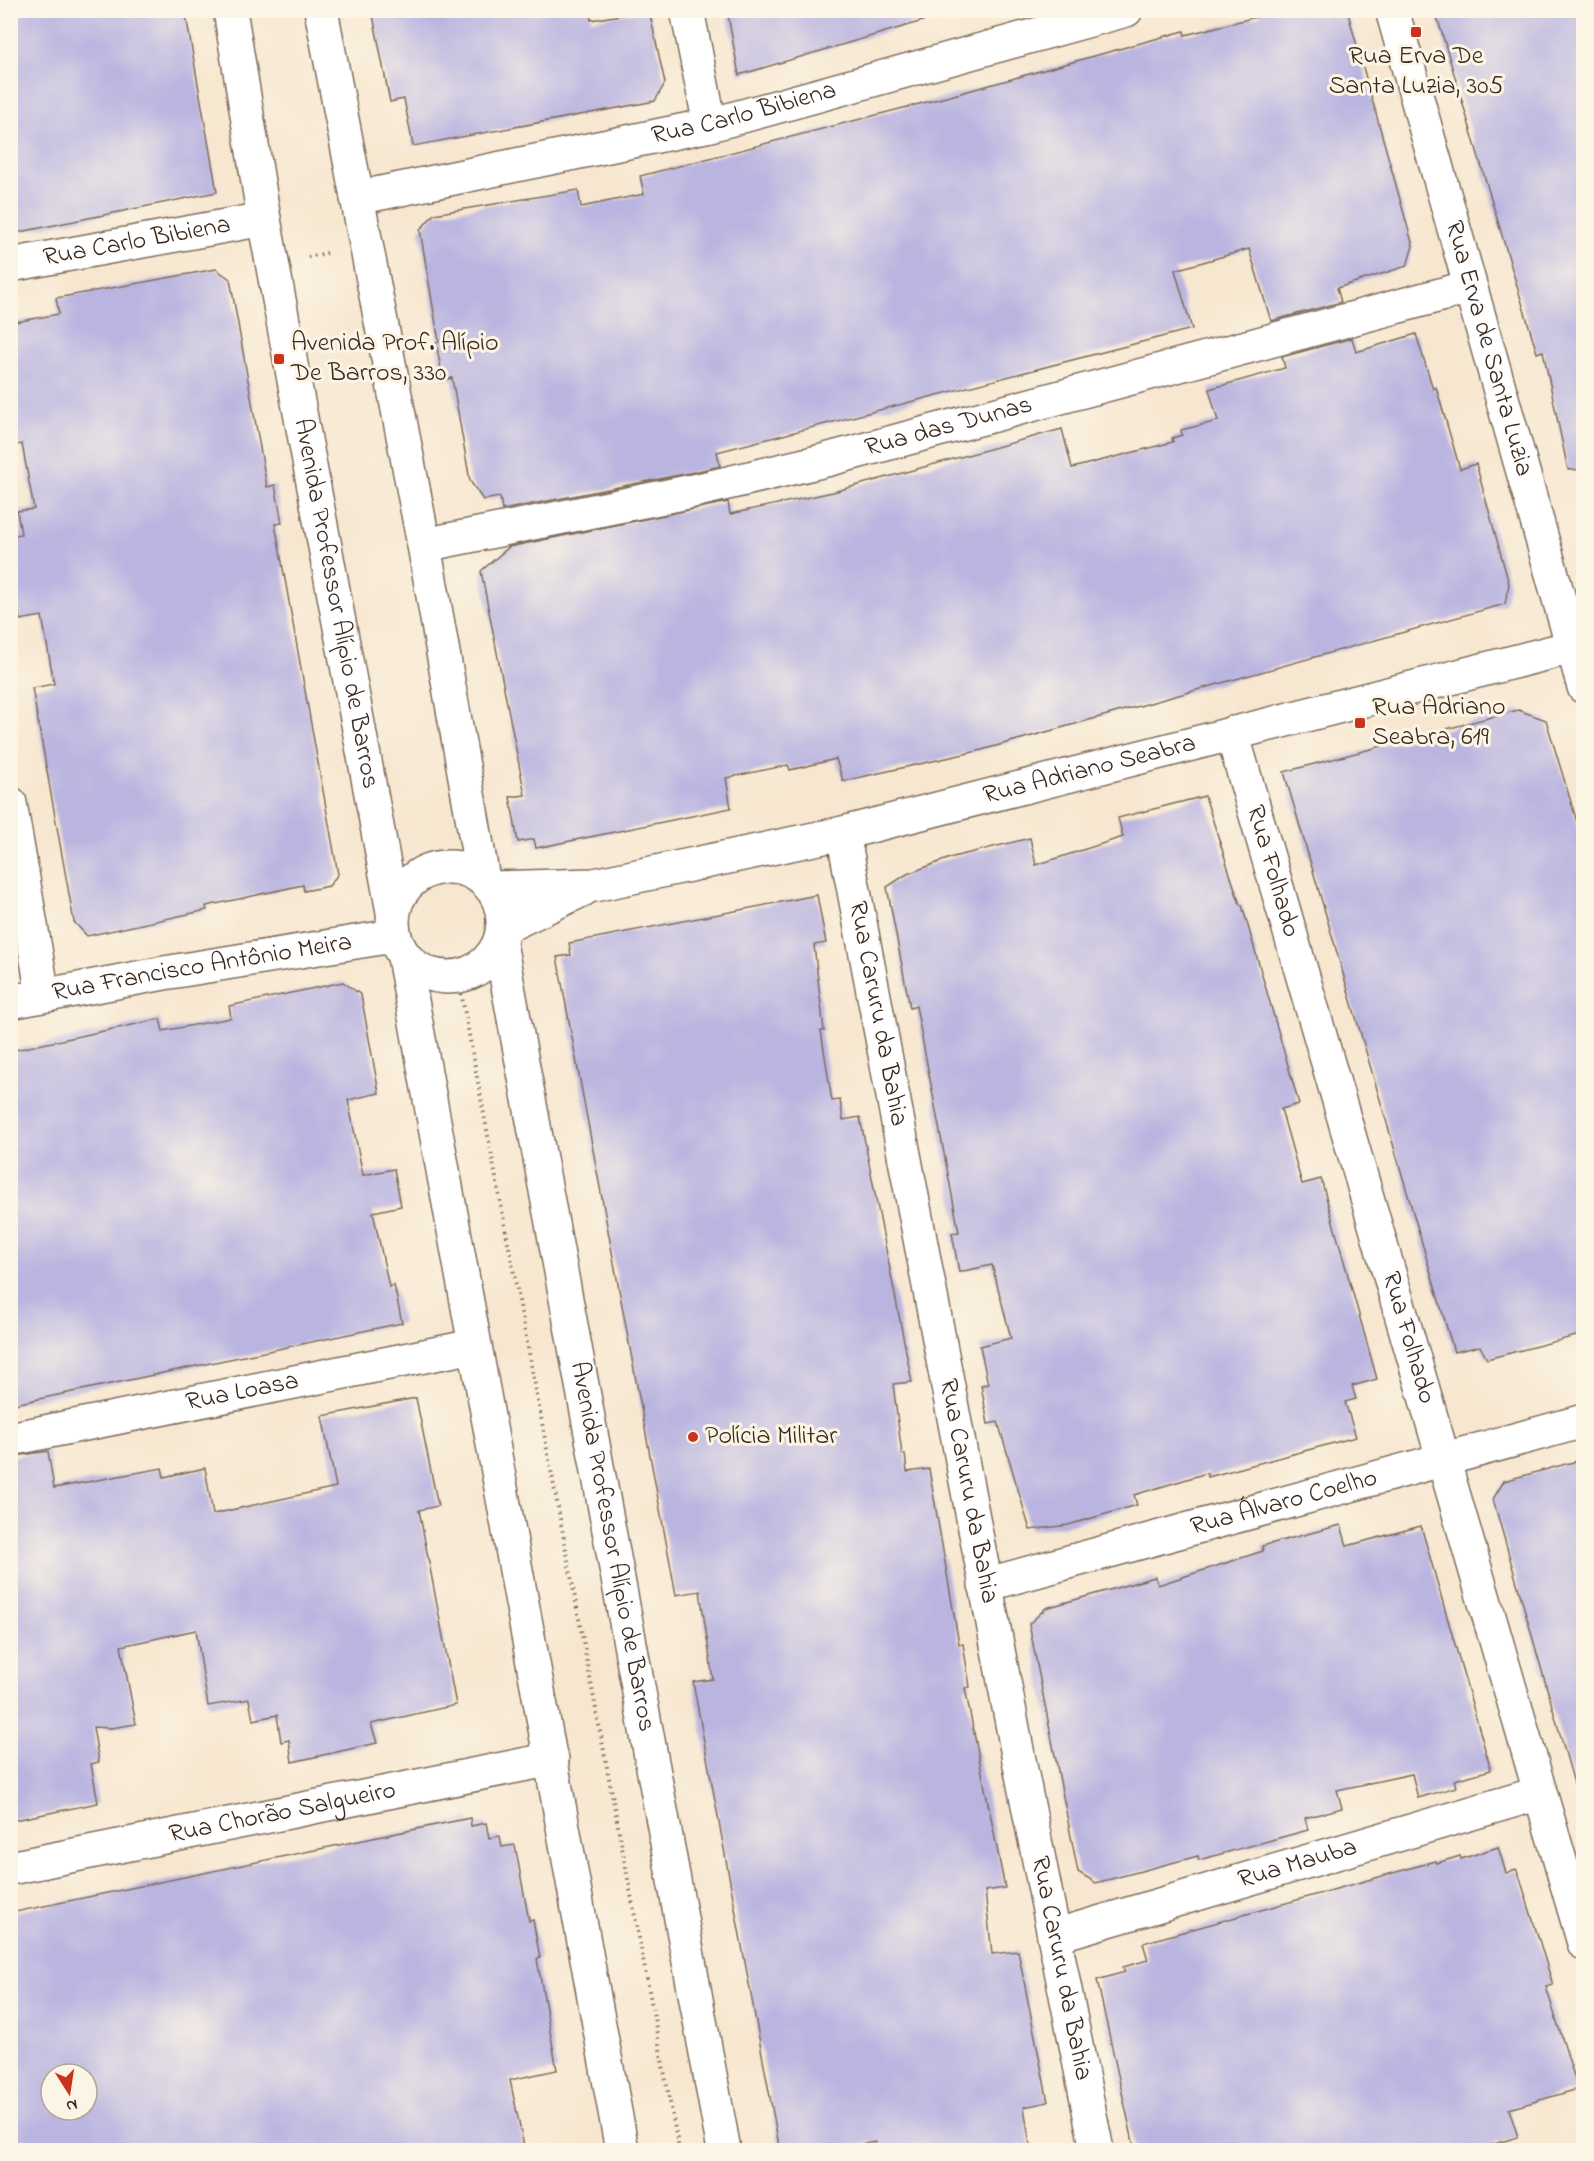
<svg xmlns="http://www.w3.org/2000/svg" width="1594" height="2161" font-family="'Indie Flower',sans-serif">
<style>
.building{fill:#bab5e0;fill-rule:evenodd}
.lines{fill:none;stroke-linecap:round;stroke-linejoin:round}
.minor-casing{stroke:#7d6c5c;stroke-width:36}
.path{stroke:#7d6c5c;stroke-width:4;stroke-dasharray:1.5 4.5;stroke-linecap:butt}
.minor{stroke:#fff;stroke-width:33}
.poi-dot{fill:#c8321e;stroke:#fcf5e5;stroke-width:2}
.labels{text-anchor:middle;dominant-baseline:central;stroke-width:6;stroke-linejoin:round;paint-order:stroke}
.poi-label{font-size:26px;fill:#3b2a1e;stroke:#fcf5e5;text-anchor:start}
.street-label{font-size:26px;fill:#3b2a1e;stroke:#fcf5e5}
</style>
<rect width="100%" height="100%" fill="#fcf5e5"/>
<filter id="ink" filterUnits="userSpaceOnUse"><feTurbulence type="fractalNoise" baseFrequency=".0167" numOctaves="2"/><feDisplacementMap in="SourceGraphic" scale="12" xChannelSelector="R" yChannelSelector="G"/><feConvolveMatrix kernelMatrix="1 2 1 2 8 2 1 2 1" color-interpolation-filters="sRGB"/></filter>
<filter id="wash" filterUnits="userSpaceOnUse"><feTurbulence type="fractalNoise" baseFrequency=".008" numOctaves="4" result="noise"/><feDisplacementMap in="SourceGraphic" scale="24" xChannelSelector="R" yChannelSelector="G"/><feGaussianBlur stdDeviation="1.35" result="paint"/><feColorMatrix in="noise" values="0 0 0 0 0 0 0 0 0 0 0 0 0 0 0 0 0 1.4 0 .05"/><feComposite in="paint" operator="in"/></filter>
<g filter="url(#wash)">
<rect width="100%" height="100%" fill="#f7e7d0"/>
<g id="blocks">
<path class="building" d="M10,10H185L217,192L10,234Z
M372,10H590L591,20L649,10L665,83L655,101L413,146L404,99L390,102Z
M727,10H921L923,21L739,75Z
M1259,10H1347L1413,246L1407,266L1337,288L1341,302L1271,321L1249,249L1175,270L1192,329L717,452L720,466L694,472L502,510L500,497L483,500L470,481L452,378L443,380L436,342H439L420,230L434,214L578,190L581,207L644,194L640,176L950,96L1184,31L1185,35L1260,16Z
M1435,10H1584V469L1568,470L1543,351L1537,353Z
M216,269L230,279L267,487L275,485L282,523L275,524L338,874L329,886L304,891L303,885L206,906L207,910L87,936L74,922L32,688L54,684L42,616L20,620L10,566V536L21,534L17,511L34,509L22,444L10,446V323L59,314L56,298Z
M1416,334L1433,389L1436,387L1460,469L1476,464L1509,584L1505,604L978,751L843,781L836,759L790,770L788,765L726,778L731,808L536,848L534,839L518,842L510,797L525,795L481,571L509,547L728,502L730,514L833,492L1062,429L1072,468L1173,442L1172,438L1182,435L1181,430L1218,421L1209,389L1285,368L1282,357L1352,338L1356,352Z
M1518,710L1546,720L1584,845V1334L1487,1359L1480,1346L1454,1352L1284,772Z
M1205,796L1240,905H1242L1299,1104L1281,1109L1302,1184L1321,1179L1377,1379L1352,1386L1356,1399L1345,1402L1356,1437L1208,1477L1207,1473L1134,1495L1137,1505L1068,1525L1030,1530L998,1422L988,1424L981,1385L988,1384L980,1346L1011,1338L992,1265L959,1272L952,1233L959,1232L916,1006L910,1008L887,887L907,874L953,857L1030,838L1036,865L1123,837L1118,818Z
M817,895L826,943L814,945L824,1031H821L832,1101L840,1100L843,1120L860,1117L912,1382L893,1384L902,1454H905L907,1472L929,1469L959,1644H963L970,1687L965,1688L1005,1888L985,1891L992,1954L1018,1951L1048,2102L1024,2107L1031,2151H876L875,2142L821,2151H780L693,1682L713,1679L700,1591L676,1595L557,957L571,955L569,943Z
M343,982L361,995L379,1093L348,1100L363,1175L394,1169L401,1206L373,1212L389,1287L394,1285L402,1323L10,1405V1051L160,1019L163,1031L231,1018L229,1006Z
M416,1398L438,1506L419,1510L456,1705L371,1724L377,1743L292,1762L289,1740L281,1742L277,1715L253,1720L249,1699L208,1706L196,1630L121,1646L136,1724L111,1728L93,1727L99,1762L91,1764L98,1803L10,1821V1457L48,1451L54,1488L162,1468L164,1477L205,1468L213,1514L336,1487L322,1416Z
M1584,1459V1782L1574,1783L1493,1499L1504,1481Z
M1341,1525L1347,1546L1421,1526L1491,1770L1454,1780L1456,1787L1418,1798L1412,1774L1337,1790L1342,1808L1305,1818L1308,1830L1199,1860L1198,1856L1096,1883L1078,1872L1029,1624L1046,1608L1155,1577L1158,1585L1263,1551L1262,1546Z
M470,1818L471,1826L486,1823L489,1838L500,1836L502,1847L515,1845L529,1921L533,1920L540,1958L537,1959L557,2070L510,2080L525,2151H10V1913ZM51,2074H87V2110H51Z
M1498,1847L1506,1873L1516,1869L1519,1875L1553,1985L1546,1987L1578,2089L1509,2109L1518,2137L1470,2151H1135L1097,1980L1125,1972L1123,1967L1148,1960L1143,1943L1436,1861L1437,1863L1460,1856L1461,1859Z"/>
</g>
</g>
<g filter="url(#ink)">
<use href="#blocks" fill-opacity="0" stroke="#7d6c5c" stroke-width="1.5"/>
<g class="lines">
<defs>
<g id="minor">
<path id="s1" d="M230,10L264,219L393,912"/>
<path d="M321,10L424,545L483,879"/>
<path d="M687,10L710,125"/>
<path id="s2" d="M1392,10L1584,687"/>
<path id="s3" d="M357,198L710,125L1126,10"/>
<path id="s4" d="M10,265L264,219"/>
<path id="s5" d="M424,545L698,490L826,460L1470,287"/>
<path id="s6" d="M1232,733L1584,1943"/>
<path d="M10,803L43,995"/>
<path id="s7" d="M843,833L1018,1755L1097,2150"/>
<circle cx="448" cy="922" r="55"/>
<path id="s8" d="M493,888L594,885L843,833L1584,644"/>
<path d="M504,927L584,889"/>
<path id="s9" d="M500,943L724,2150"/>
<path d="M404,957L622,2150"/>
<path id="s10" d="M10,1002L164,973L393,936"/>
<path id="s11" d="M10,1439L474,1346"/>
<path id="s12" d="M985,1585L1584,1421"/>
<path id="s13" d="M10,1868L552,1759"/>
<path id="s14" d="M1054,1936L1540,1793"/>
</g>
</defs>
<use href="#minor" class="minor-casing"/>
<path class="path" d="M308,257L327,253
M458,976L679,2150"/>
<use href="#minor" class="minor"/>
</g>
</g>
<g class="poi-dot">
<rect x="1410" y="26" width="12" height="12" rx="3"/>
<rect x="273" y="353" width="12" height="12" rx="3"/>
<rect x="1354" y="717" width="12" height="12" rx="3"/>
<circle cx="693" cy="1437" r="6"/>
</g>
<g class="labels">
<g class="poi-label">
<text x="1416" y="57" text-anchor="middle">Rua Erva De<tspan x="1416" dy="30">Santa Luzia, 305</tspan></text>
<text x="291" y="344">Avenida Prof. Alípio<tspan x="291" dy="30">De Barros, 330</tspan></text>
<text x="1372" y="708">Rua Adriano<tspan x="1372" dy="30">Seabra, 619</tspan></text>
<text x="705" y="1437">Polícia Militar</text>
</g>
<g class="street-label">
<text stroke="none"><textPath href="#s3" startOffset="396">Rua Carlo Bibiena</textPath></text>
<text stroke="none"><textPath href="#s4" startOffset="129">Rua Carlo Bibiena</textPath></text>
<text stroke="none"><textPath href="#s2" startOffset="352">Rua Erva de Santa Luzia</textPath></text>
<text stroke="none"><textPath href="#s5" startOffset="538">Rua das Dunas</textPath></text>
<text stroke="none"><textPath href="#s1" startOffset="603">Avenida Professor Alípio de Barros</textPath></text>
<text stroke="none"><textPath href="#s8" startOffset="610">Rua Adriano Seabra</textPath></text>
<text stroke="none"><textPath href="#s6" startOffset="144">Rua Folhado</textPath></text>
<text stroke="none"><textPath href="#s10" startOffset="195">Rua Francisco Antônio Meira</textPath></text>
<text stroke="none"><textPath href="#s7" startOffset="184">Rua Caruru da Bahia</textPath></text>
<text stroke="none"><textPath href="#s6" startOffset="630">Rua Folhado</textPath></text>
<text stroke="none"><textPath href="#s11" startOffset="237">Rua Loasa</textPath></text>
<text stroke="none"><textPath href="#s7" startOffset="670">Rua Caruru da Bahia</textPath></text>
<text stroke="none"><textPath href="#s12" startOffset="310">Rua Álvaro Coelho</textPath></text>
<text stroke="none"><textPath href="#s9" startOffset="614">Avenida Professor Alípio de Barros</textPath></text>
<text stroke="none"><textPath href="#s13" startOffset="278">Rua Chorão Salgueiro</textPath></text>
<text stroke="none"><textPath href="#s14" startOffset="254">Rua Mauba</textPath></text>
<text stroke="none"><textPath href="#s7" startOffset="1156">Rua Caruru da Bahia</textPath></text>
</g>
</g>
<rect width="1594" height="2161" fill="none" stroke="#fcf5e5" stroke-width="36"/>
<g transform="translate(69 2092) rotate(168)"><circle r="28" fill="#fcf5e5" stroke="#afa495" stroke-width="1.5"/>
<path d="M0-4.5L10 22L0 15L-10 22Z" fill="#c8321e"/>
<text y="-9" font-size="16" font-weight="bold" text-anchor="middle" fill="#3b2a1e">N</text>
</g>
</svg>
